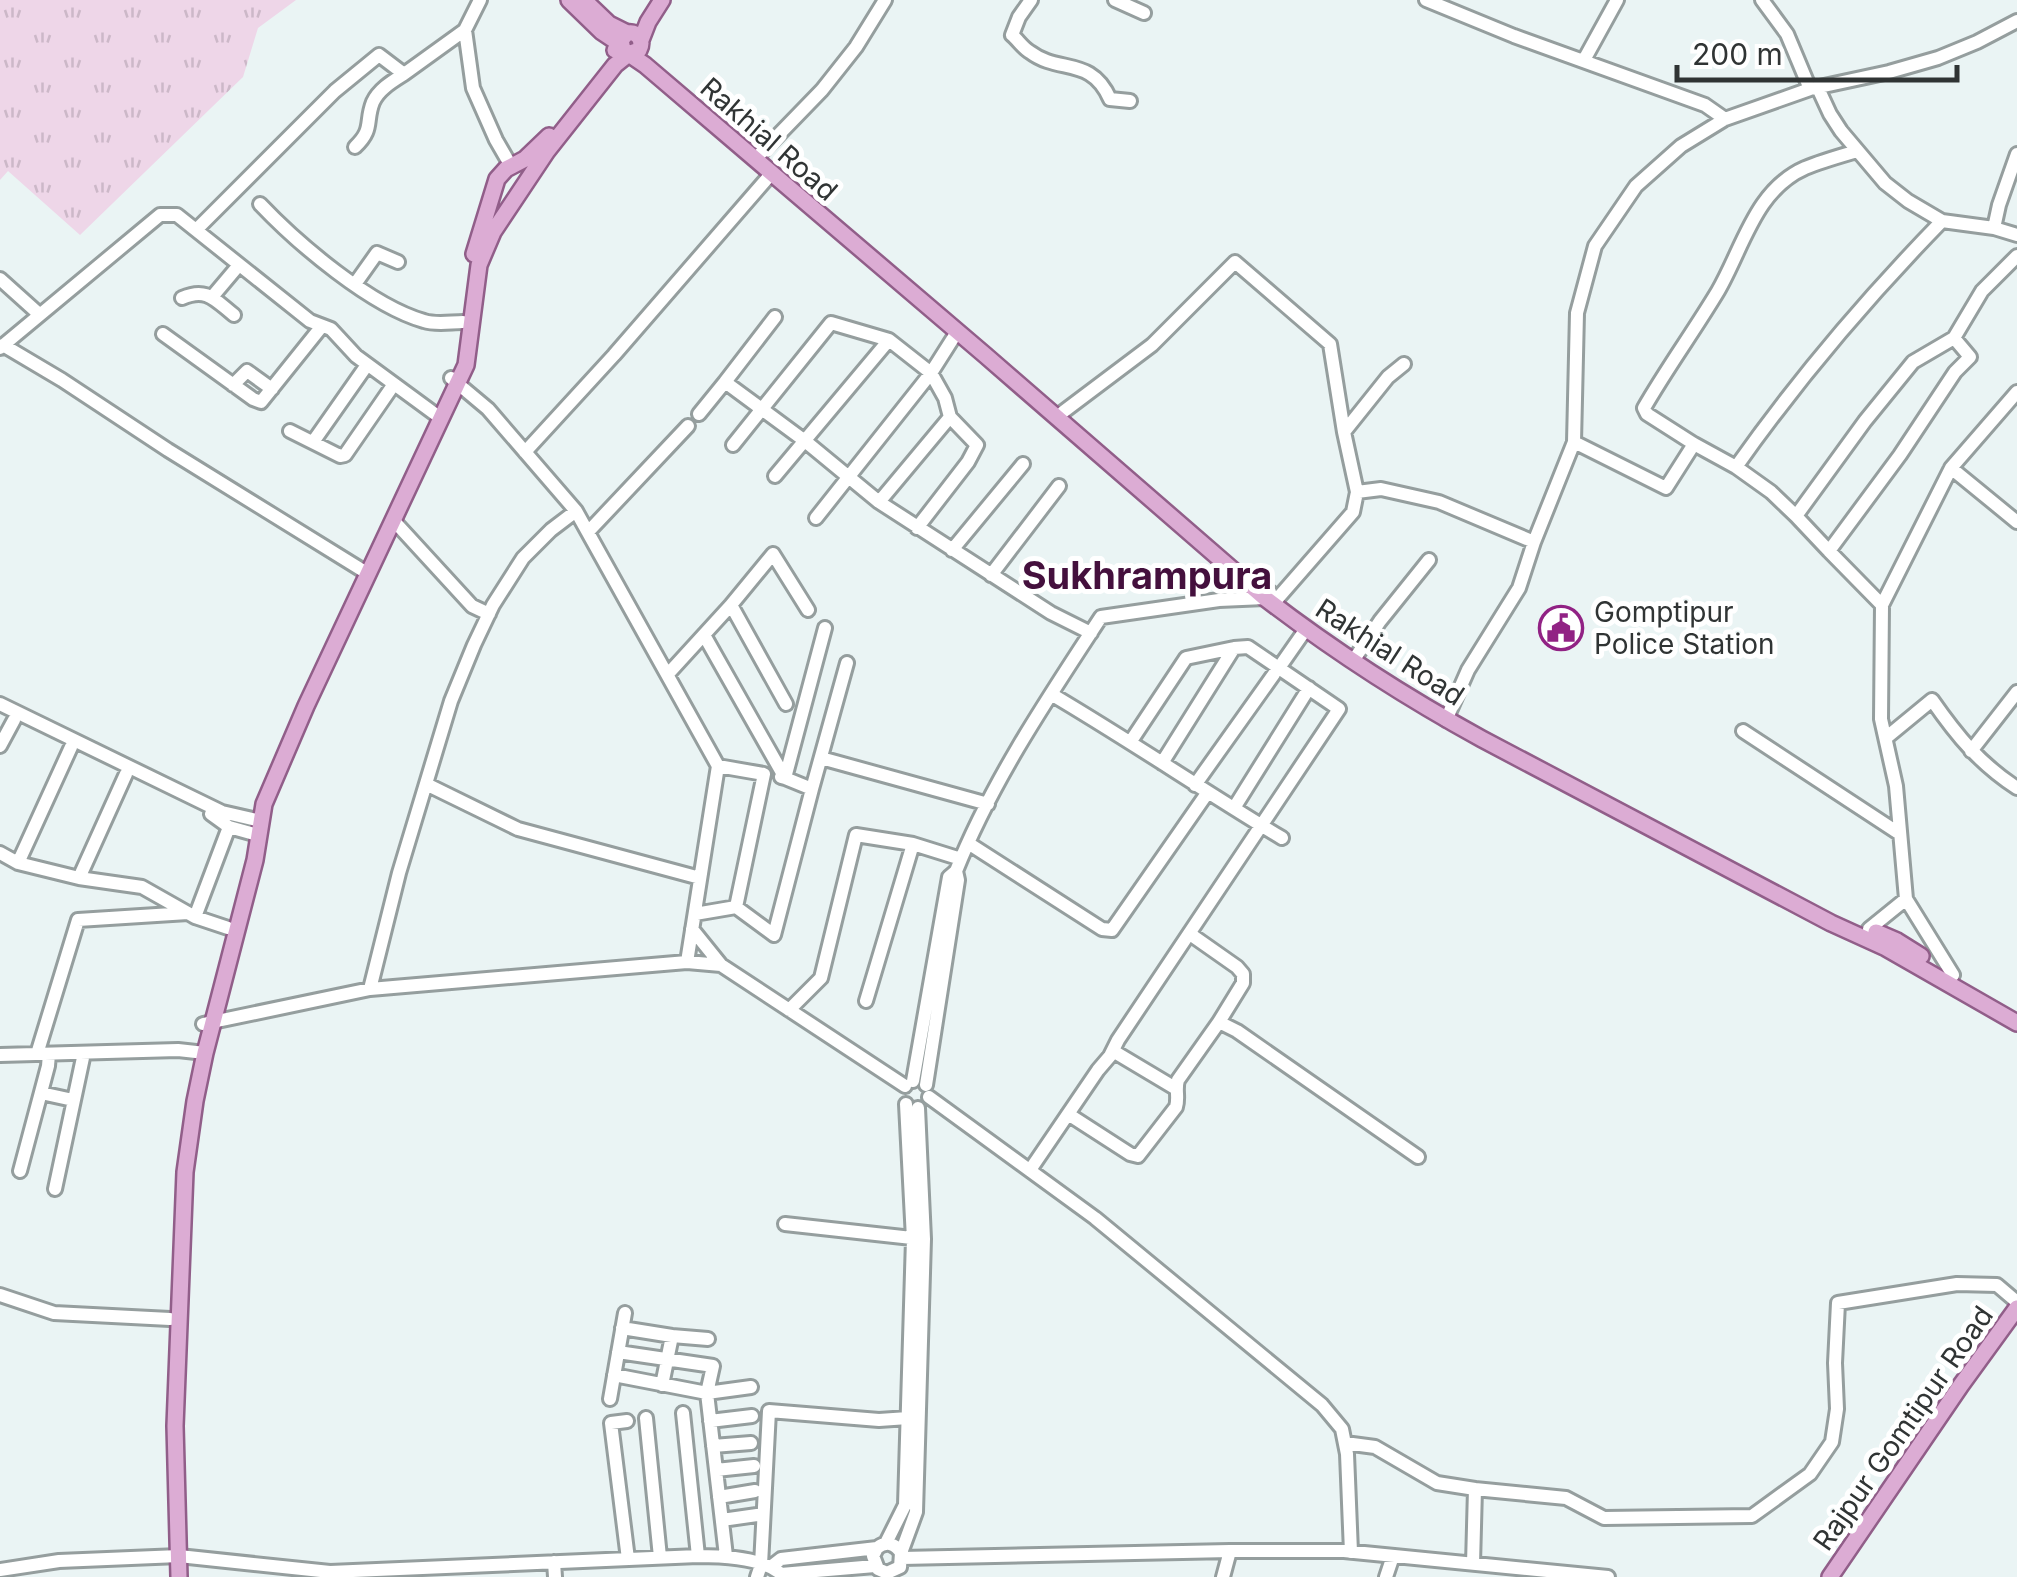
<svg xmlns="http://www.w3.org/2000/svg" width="2017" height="1577" font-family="Inter,sans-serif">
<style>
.grass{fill:url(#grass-tufts)}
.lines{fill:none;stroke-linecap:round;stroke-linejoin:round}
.minor-casing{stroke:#959e9e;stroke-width:18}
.major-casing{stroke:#915e89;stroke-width:20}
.minor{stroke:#fff;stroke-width:12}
.major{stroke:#dcacd4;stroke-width:15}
.labels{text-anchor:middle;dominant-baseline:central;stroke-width:10;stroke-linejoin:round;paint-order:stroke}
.street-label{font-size:28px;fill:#303434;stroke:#fff}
.poi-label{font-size:28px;fill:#303434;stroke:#fff;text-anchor:start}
.district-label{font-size:38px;font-weight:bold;fill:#44103d;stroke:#fff}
</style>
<defs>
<pattern id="grass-tufts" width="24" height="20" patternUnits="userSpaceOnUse" patternTransform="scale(2.5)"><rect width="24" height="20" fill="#eed6e8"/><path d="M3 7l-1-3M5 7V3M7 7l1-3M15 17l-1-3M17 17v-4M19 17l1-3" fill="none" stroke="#ccb8c8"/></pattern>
</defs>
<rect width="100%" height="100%" fill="#eaf4f4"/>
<path class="grass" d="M0,0H296L258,28L243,77L80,235L8,171L0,180Z"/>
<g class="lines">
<defs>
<path id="minor" d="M480,0L465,30L473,88L496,140L511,166
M1031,0L1019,17L1012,35C1018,40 1023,48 1030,52C1059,74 1091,56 1110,99L1130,101
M1115,0L1144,13
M1426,0L1514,36L1705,105L1725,119L1810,89L1889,72L1938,58L1977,42L2017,21
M1762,0L1787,34L1810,89
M1584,60L1617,0
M1818,88L1830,114L1841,131L1885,183L1908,201L1942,221L1994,228L2017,235
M355,147C374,129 365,122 373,102C379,89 393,81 404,74
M1857,151C1840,156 1822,161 1805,168C1755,190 1743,248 1718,291C1694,331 1667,368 1644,408L1647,414L1694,444L1736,467C1798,379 1867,298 1942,221
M760,154L822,90L856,47L885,0
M260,204C298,244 371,306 424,321C436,325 451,322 463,322
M1994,228L1999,205L2017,154
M196,230L335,91L379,55L404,74L465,30
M0,279L39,314
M355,284L377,253L398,262
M212,297L239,265
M182,298C207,287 215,300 234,315
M163,334L253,399L261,402L322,326
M3,345L62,380L168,450L362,570
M0,348L160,215H177L310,321L331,329L356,356L435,414
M451,378L488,409L576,511L718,766L687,962
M725,382L775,317
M233,385L247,371L272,389
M1063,412L1152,345L1235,262L1330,344L1344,432
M699,414L725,382L805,441L879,502L1051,613L1091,633
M290,431L340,456L345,455L394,384
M313,442L367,365
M1574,442L1666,488L1694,444
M733,445L831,323L889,340L931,373L945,398L950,417L977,445L968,462L917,528
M525,452L614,355L771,174
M1736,467L1771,492L1796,516L1865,421L1913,362L1954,338
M1951,468L2017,522
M775,476L889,340
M1357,492L1381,489L1439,502L1534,542
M879,502L950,417
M1796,516L1829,551
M816,518L931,373L957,332
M394,521L472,606L489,614
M588,532L688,426
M952,550L1023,464
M991,575L1059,486
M1278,598L1353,512L1357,492L1344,432L1388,377L1404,364
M731,605L786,704
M1882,605L1829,551L1900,455L1955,372L1970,357L1954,338L1982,291L2017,256
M704,635L785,778L812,789L774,935L736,907
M1357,655L1380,621L1429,560
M1283,662L1306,629
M668,674L731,605L773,554L808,610
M1051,694C1129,740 1204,791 1282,838
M0,704L222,812L261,821
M1446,720L1468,670L1519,588L1534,542L1574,442L1577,313L1595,246L1636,186L1681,146L1725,119
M1743,731L1900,834
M1887,737L1932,700C1957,736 1980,764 2017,788
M0,746L14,720
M71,747L18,863L79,878L126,774
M1971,751L2017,692
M821,758L988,804
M1162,763L1234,648
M781,777L785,778L825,628
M426,784L518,829L700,878
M1195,785L1274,674
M812,789L847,663
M1234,808L1309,688
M211,814L229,827L258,835
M968,843L1102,929L1112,930L1208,792
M0,853L18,863
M79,878L142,887L195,917L228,928
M695,914L736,907L764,774L718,766
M195,917L229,827
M692,929L721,965L905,1086
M1869,929L1906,899
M1190,934L1237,967L1243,974V983L1219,1022
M1953,975L1906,899L1896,786L1881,719L1882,605L1951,468L2017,392
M370,989L399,873L451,701L474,645L493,605L523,558L551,530L576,511
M866,1001L913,844
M789,1010L821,978L856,835L913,844L961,859
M203,1024L370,989L687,962L721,965
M1113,1051L1175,1088
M37,1054L78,920L188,913
M0,1055L178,1050L205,1053
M913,1081L949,877L956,871C992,781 1048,698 1101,617L1219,600L1265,598L1270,592
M926,1085L958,880L956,871
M41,1093L73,1100
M929,1097L1095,1218L1322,1405L1342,1429L1347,1454L1351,1552
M1068,1114L1130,1154L1138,1156L1176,1107C1179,1098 1175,1089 1178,1080L1219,1022L1237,1031L1418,1157
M1030,1170L1098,1070L1110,1056L1118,1040L1339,709L1248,647L1234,648L1186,658L1131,741
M20,1171L48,1066L49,1054
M55,1189L84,1053
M785,1224L921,1239
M0,1295L54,1313L170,1319
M622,1328L672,1336L708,1339
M618,1352L713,1366L707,1393L726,1556
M614,1375L707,1393L751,1387
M662,1385L672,1336
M610,1399L625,1313
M683,1413L698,1556
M646,1418L660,1557
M627,1421L611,1423L628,1559
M710,1421L752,1416
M1345,1443L1375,1447L1437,1483L1475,1489L1473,1564
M713,1446L751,1443
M716,1470L754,1466
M1475,1489L1566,1498L1604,1518L1752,1516L1810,1474L1832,1442L1837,1409L1835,1363L1838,1303L1957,1284L1997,1285L2017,1302
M719,1497L755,1491
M722,1520L757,1515
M886,1543L905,1505L913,1239L906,1104
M901,1553L916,1512L924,1239L918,1108
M902,1558L1230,1551H1344L1608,1577
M554,1562L555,1577
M772,1566L781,1559L877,1548C886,1541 895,1543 901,1553L900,1567L887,1573L878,1569L873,1556L877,1548
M0,1570L59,1561L179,1556L330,1572L698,1556C721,1556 763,1558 781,1574L875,1566
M757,1577L761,1565L769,1411L879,1420L908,1418
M1223,1577L1230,1551
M1386,1577L1393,1556"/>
<path id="major" d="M569,0L602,32L620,44L615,50
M584,0L609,24L627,33
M641,40L648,22L662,0
M474,254L497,179L506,169L525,159L549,136
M1876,932L1897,941L1921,956
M179,1577L175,1426L185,1172L195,1101L205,1053L255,860L264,804L306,706L466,365L479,265L493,232L547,151L615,65L630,53L639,50C644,41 638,31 627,33L621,40L623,50L645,65L985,355L1265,598C1334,651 1407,698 1482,739L1831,923L1886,948L2017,1023
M1830,1577L1961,1385L2017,1308"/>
</defs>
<use href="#minor" class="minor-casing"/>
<use href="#major" class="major-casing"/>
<use href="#minor" class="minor"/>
<use href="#major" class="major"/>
</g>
<defs>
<symbol id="civic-ring" viewBox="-11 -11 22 22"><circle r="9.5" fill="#fff" stroke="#912284" stroke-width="1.5"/><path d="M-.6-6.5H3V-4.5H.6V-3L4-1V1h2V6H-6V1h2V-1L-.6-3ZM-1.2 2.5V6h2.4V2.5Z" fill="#912284"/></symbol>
</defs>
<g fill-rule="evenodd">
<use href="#civic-ring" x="1536" y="603" width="50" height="50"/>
</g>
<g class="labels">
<g class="street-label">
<text transform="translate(769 139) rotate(41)">Rakhial Road</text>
<text transform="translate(1390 652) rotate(33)">Rakhial Road</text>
<text transform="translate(1903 1428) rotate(-55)">Rajpur Gomtipur Road</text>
</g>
<g class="poi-label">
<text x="1594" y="612">Gomptipur<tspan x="1594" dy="32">Police Station</tspan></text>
</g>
<g class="district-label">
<text x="1147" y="575">Sukhrampura</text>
</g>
</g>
<path d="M1677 65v15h280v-15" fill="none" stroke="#303434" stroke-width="5"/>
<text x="1692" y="65" font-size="30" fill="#303434" stroke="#ffffff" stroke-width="8" paint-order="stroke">200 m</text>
</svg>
